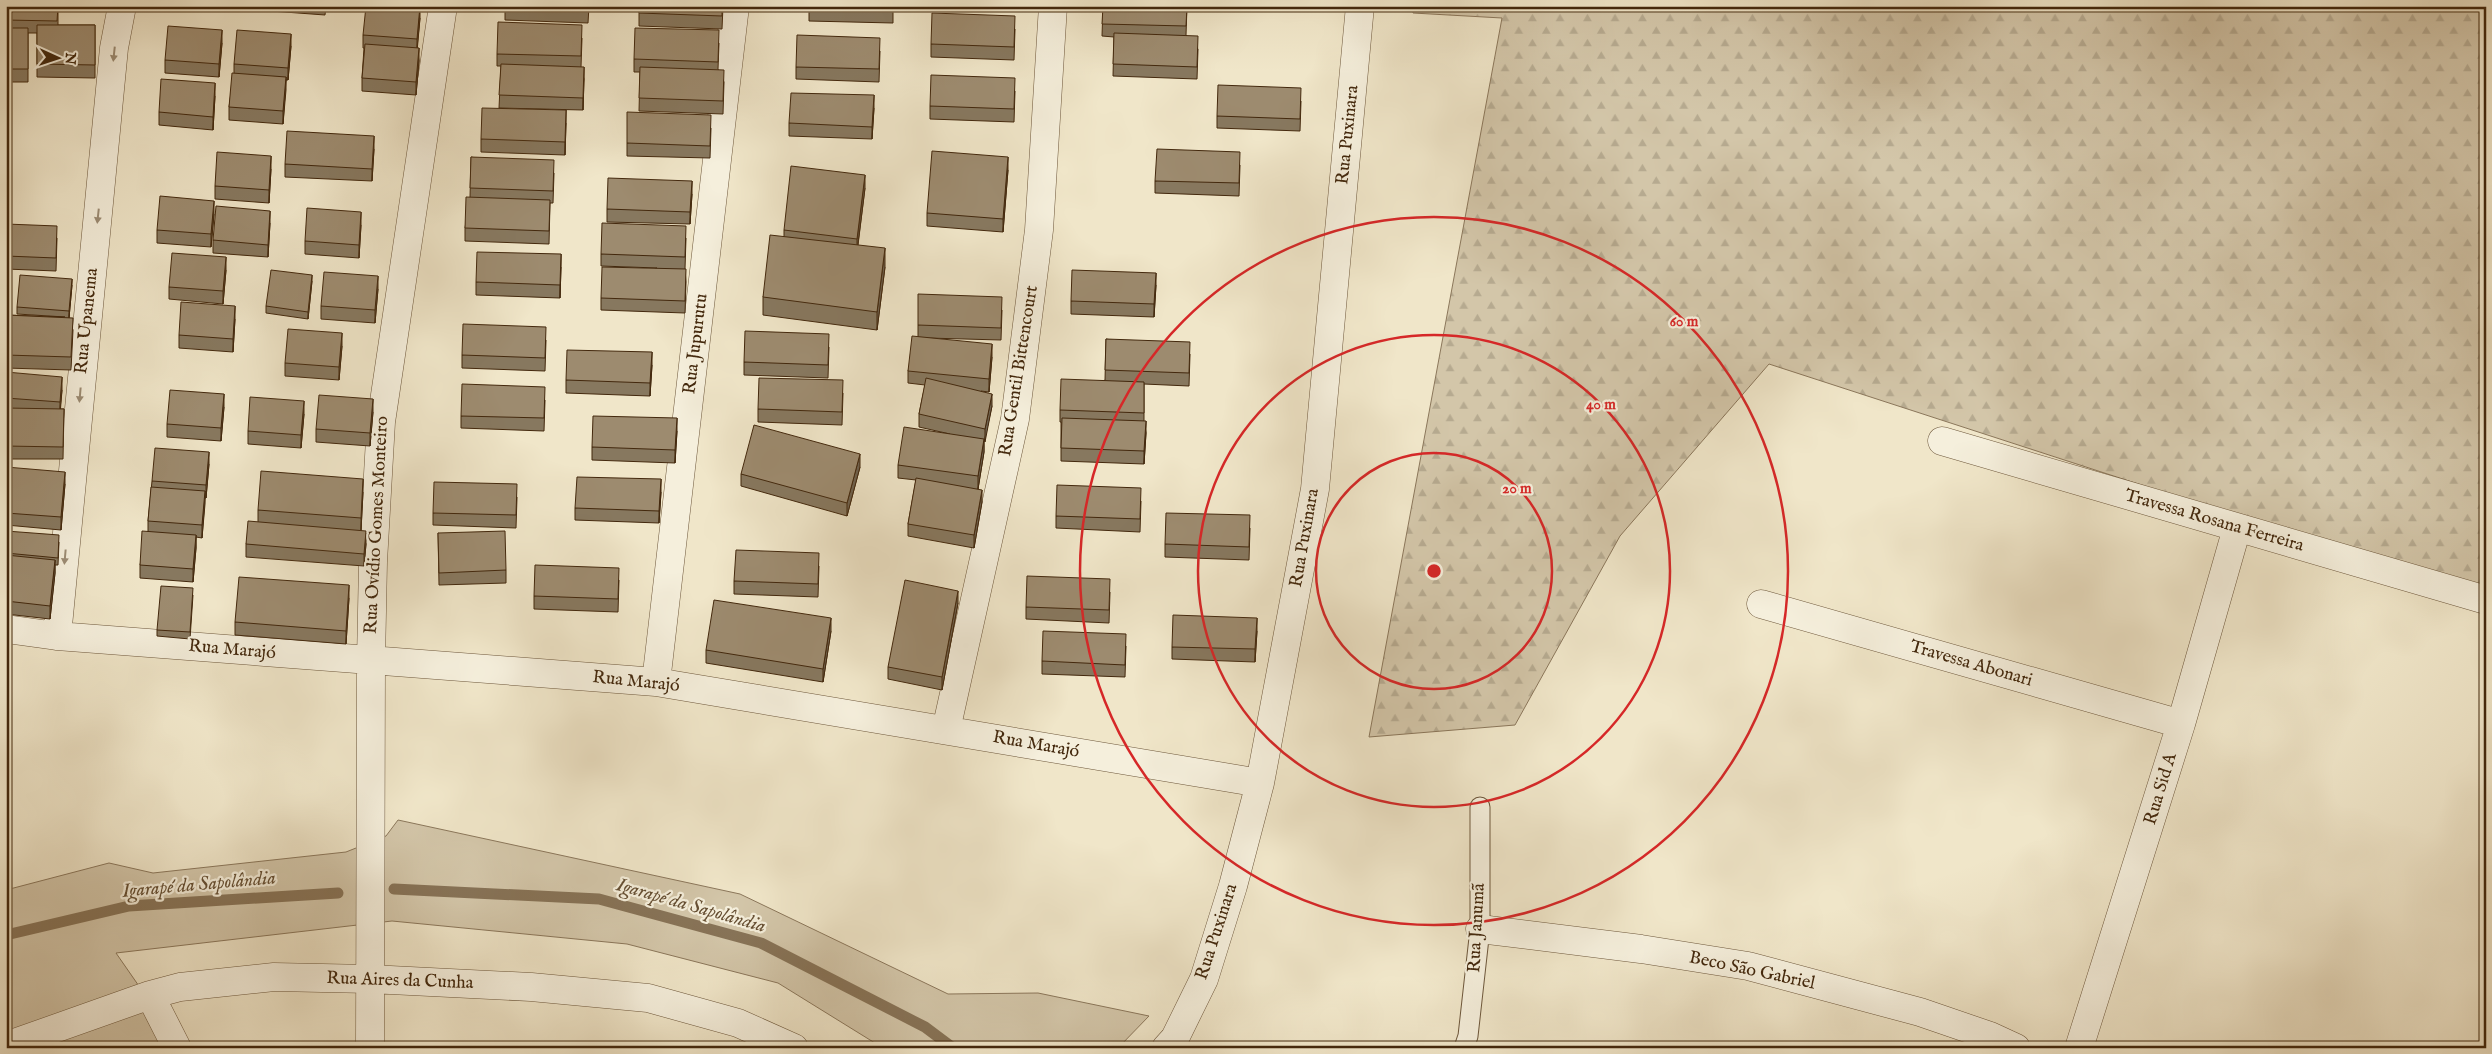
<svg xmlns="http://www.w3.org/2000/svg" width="2492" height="1054" font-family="'IM FELL English',serif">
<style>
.forest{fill:url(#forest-firs);stroke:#8b775b}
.green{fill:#d3c6a9;stroke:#8b775b}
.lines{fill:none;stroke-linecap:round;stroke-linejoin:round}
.stream{stroke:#877357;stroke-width:11}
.lane-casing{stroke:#6e583c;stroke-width:21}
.street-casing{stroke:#6e583c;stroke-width:29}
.lane{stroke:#f5efdc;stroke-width:19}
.street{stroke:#f5efdc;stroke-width:28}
.wall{fill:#87785f;stroke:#43280d}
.shaded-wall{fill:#6e614e;stroke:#43280d}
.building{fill:#9d8b6f;stroke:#43280d}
.oneway{fill:#9c8c74}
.ring{fill:none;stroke:#d62828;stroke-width:2.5}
.labels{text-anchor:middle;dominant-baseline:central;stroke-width:4.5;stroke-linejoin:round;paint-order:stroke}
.street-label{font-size:18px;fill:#43280d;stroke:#f5efdc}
.water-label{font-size:19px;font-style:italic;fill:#654e32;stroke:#f5efdc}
.centre{fill:#d62828;stroke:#f5efdc;stroke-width:2.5}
.ring-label{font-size:15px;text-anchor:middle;font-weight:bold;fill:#d62828;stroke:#f5efdc;stroke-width:4.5;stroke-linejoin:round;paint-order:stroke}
</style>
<defs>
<pattern id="forest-firs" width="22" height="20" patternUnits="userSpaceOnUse" patternTransform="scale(1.25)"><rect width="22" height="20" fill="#d3c6a9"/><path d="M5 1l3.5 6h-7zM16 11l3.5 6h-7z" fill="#b6aa90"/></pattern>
</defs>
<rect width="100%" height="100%" fill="#f0e6c9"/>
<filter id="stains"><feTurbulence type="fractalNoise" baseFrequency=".004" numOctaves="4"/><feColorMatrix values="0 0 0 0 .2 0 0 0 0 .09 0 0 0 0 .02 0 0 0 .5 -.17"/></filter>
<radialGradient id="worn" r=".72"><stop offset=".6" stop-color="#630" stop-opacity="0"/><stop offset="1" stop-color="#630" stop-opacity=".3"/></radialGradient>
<path class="forest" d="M1413,6H2486V597L1769,364L1620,536L1515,725L1369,737L1502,18L1413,13Z"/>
<path class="green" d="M398,820L740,894L948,994L1038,993L1149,1016L1118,1048H883L778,983L627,944L392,921L116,953L182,1048H6V890L109,863L153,873L346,852L386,836Z"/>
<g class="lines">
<path class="stream" d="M394,889L599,899L761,943L925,1027L953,1048
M6,935L129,906L338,893"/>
<defs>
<path id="lane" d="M1464,1048L1468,1036L1480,929V807"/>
<path id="street" d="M1942,441L2486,600
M1761,604L2181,724
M6,629L57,636L656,682L1260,783
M57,636L114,48L122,6
M656,682L735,6
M946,730L1015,419L1039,230L1053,6
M1480,929L1641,949L1748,966L1920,1012L1990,1036L2016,1048
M150,995L177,1048
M6,1046L150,995L180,987L274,977L370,979L531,987L648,998L738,1023L794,1048
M370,1048L371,661L373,562L381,422L443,6
M1166,1048L1175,1038L1204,979L1233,886L1260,783L1315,489L1360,6
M2079,1048L2181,724L2237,528"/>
</defs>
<use href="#lane" class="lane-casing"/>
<use href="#street" class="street-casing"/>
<use href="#lane" class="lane"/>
<use href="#street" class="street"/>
</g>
<path class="wall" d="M6,6H58V25H95V78L37,77V33H28V82H6Z
M271,6H326L325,15L271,11Z
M505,6H589L588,23L505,20Z
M639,6H723L722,29L639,26Z
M809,6H893V23L809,21Z
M1103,6H1187L1186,35L1198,49L1197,79L1113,76L1114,37L1102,36Z
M420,18L417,48L419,61L416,95L362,91V78L364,48H363V35Z
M1015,29L1014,60L931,57V44Z
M582,38L581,67L584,79L583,110L499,108L501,66H497V54Z
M222,43L219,77L165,73V60Z
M719,43L718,69L724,82L723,114L639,111L640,72H634V59Z
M291,46L288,80H286L283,124L229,120V107L234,73V64Z
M880,51L879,82L796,79V67Z
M1015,91L1014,122L930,119V106Z
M215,96L213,130L159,125V112Z
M1301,101L1300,131L1217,128V116Z
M874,108L872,139L789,136V123Z
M566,123L565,155L481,152V139Z
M711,128L710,158L627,156V143Z
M374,149L372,181L285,177V164Z
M471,157L554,173L553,203H550L549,244L465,241V228L470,197Z
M1240,165L1239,196L1155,193V181Z
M271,169L269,203L215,199V186Z
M1008,170L1003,232L927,226V213Z
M865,188L858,245L885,267L877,330L763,315V297L784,236V230Z
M692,194L690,224L607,222V209Z
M214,214L211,247L157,243V230Z
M270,223L268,257L213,253V240Z
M6,224L57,238L56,271L6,269Z
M361,225L359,258L305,254V241Z
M686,238L685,269L686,282L685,313L601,310V298L657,268L601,266V254Z
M561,267L560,298L476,295V282Z
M226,270L223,304L169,299V287Z
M312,281L308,319L266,313V306Z
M72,285L69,318L73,330L71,370L6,368V315L65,317L17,314V307Z
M1156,285L1154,317L1071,314V301Z
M378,289L375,323L321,319V306Z
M1002,310L1001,340L927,338L992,357L989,392L981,391L992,406L984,442V452L978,489L982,502L974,548L908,536V524L916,480L898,478V465L950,434L919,427V414L925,385L908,383V371L918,337V325Z
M235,319L233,352L179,348V335Z
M1106,339L1190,354L1189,386L1144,384V421L1146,433L1144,464L1061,461V422H1060V410L1105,380Z
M546,340L545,371L462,368V355Z
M342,346L339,380L285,376V363Z
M829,347L828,378L744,375V362Z
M652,365L650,396L566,393V380Z
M6,372L62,390L60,409H64L63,459H6Z
M843,393L842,425L758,422V409Z
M545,400L544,431L461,428V416Z
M224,407L221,441L167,437V424Z
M373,412L370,446L316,442V429Z
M304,414L301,448L248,444V431Z
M677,431L675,463L592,460V447Z
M209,464L206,498H205L202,538L196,537V548L193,582L140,578V565L148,531V521L152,481Z
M6,467L65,484L61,530L6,525Z
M860,467L847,516L741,486V474Z
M363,492L361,530L366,544L364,566L246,557V544L258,522V510Z
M661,492L659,523L575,520V508Z
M517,497L516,528L433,525V513Z
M1141,501L1140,532L1056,528V516Z
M1250,528L1249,560L1165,557V544Z
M6,531L59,542L58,565H55V573L50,619L6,614Z
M438,533L506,570V583L439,585Z
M819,566L818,597L734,594V581Z
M619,580L618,612L534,609V596Z
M1110,592L1109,623L1026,619V607Z
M193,595L190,639L157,636V630Z
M349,598L346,644L235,635V622Z
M958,603L942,690L888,679V667Z
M831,631L823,682L706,663V650Z
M1257,631L1255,662L1172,659V647Z
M1126,646L1125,677L1042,674V661Z"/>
<path class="shaded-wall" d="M420,6V18L417,52V39Z
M222,30V43L219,77V64Z
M291,34V46L288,80V68Z
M419,48V61L416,95V82Z
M584,67V79L583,110V98Z
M286,77V90L283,124V111Z
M215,83V96L213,130V117Z
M874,95V108L872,139V127Z
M566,110V123L565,155V142Z
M374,136V149L372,181V169Z
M271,156V169L269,203V190Z
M1008,157V170L1003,232V219Z
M865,175V188L857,251V239Z
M692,181V194L690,224V212Z
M214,201V214L211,247V234Z
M270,211V223L268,257V245Z
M361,212V225L359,258V245Z
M885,248V267L877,330V312Z
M561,254V267L560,298V285Z
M226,257V270L223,304V291Z
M1156,273V285L1154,317V304Z
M312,275V281L308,319V312Z
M378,276V289L375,323V310Z
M72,279V285L69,318V311Z
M235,306V319L233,352V339Z
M342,333V346L339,380V367Z
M992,344V357L989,392V379Z
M652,352V365L650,396V383Z
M62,377V390L60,415V402Z
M224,394V407L221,441V428Z
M992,394V406L985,442V429Z
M373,399V412L370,446V433Z
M304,401V414L301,448V435Z
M677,418V431L675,463V450Z
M1146,421V433L1144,464V451Z
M984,439V452L978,489V476Z
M209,452V464L206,498V485Z
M860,454V467L847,516V503Z
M65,472V484L61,530V517Z
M363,479V492L361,531V518Z
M661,479V492L659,523V511Z
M982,490V502L974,548V535Z
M205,491V504L202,538V525Z
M366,531V544L364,566V554Z
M196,535V548L193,582V569Z
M55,560V573L50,619V606Z
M349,585V598L346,644V631Z
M958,591V603L942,690V677Z
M831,618V631L823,682V669Z
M1257,618V631L1255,662V649Z"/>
<path class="building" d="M6,6H58L57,21L6,20Z
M366,6H420L417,39L363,35Z
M505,6H589L588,10Z
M639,6H722V16L639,13Z
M809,6H893V11L809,8Z
M1103,6H1187L1186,26L1102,24Z
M932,13L1015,16L1014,47L931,44Z
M498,22L582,25L581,56L497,54Z
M37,25H95V65L37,64Z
M168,26L222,30L219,64L165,60Z
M6,28H28V69H6Z
M635,28L719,30L718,62L634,59Z
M237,30L291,34L288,68L234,64Z
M1114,33L1198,36L1197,67L1113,64Z
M797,35L880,38L879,69L796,67Z
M365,44L419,48L416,82L362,78Z
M501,64L584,67L583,98L499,95Z
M640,67L724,70L723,101L639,98Z
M232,73L286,77L283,111L229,107Z
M931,75L1015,78L1014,109L930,106Z
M161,79L215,83L213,117L159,112Z
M1218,85L1301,88L1300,119L1217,116Z
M791,93L874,95L872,127L789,123Z
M482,108L566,110L565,142L481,139Z
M627,112L711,115L710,146L627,143Z
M287,131L374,136L372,169L285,164Z
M1157,149L1240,152L1239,183L1155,181Z
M932,151L1008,157L1003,219L927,213Z
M217,152L271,156L269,190L215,186Z
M471,157L554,160L553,191L470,188Z
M791,166L865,175L857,239L784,230Z
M608,178L692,181L690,212L607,209Z
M160,196L214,201L211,234L157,230Z
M466,197L550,200L549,231L465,228Z
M216,206L270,211L268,245L213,240Z
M307,208L361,212L359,245L305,241Z
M602,223L686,226L685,257L601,254Z
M6,224L57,226L56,258L6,256Z
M770,235L885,248L877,312L763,297Z
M477,252L561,254L560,285L476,282Z
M172,253L226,257L223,291L169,287Z
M602,267L686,269L685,301L601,298Z
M271,270L312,275L308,312L266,306Z
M1072,270L1156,273L1154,304L1071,301Z
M324,272L378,276L375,310L321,306Z
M20,275L72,279L69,311L17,307Z
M918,294L1002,297L1001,328L918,325Z
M181,302L235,306L233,339L179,335Z
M6,315L73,318L71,357L6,355Z
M463,324L546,327L545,358L462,355Z
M288,329L342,333L339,367L285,363Z
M745,331L829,334L828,365L744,362Z
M912,336L992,344L989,379L908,371Z
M1106,339L1190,342L1189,373L1105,370Z
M567,350L652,352L650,383L566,380Z
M6,372L62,377L60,402L6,398Z
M759,378L843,380L842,412L758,409Z
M926,378L992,394L985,429L919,414Z
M1061,379L1144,382V413L1060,410Z
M462,384L545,387L544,418L461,416Z
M170,390L224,394L221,428L167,424Z
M319,395L373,399L370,433L316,429Z
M250,397L304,401L301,435L248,431Z
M6,408L64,409L63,447L6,446Z
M593,416L677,418L675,450L592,447Z
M1062,418L1146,421L1144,451L1061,448Z
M754,425L860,454L847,503L741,474Z
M904,427L984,439L978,476L898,465Z
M155,448L209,452L206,485L152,481Z
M6,467L65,472L61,517L6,513Z
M261,471L363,479L361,518L258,510Z
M577,477L661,479L659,511L575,508Z
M916,478L982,490L974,535L908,524Z
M434,482L517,484L516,515L433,513Z
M1057,485L1141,488L1140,519L1056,516Z
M151,487L205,491L202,525L148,521Z
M1166,513L1250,515L1249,547L1165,544Z
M248,521L366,531L364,554L246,544Z
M6,531L59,535L58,558L6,553Z
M142,531L196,535L193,569L140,565Z
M505,531L506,570L439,573L438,533Z
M736,550L819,553L818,584L734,581Z
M6,555L55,560L50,606L6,601Z
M535,565L619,568L618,599L534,596Z
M1027,576L1110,579L1109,610L1026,607Z
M239,577L349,585L346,631L235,622Z
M905,580L958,591L942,677L888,667Z
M161,586L193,588L190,632L157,630Z
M714,600L831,618L823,669L706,650Z
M1173,615L1257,618L1255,649L1172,647Z
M1043,631L1126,634L1125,665L1042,661Z"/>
<defs><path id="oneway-solid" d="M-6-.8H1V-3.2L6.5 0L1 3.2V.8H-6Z" transform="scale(1.25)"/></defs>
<g class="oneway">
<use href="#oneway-solid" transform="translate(114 54) rotate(96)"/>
<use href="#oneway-solid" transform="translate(98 216) rotate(96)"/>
<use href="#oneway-solid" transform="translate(80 395) rotate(95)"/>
<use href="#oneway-solid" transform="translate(65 557) rotate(95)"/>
</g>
<g class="ring">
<circle cx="1434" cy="571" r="118"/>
<circle cx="1434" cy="571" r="236"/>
<circle cx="1434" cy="571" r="354"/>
</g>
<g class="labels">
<g class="street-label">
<text transform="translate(1348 135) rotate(-84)">Rua Puxinara</text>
<text transform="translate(87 321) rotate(-84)">Rua Upanema</text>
<text transform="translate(696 344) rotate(-83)">Rua Jupurutu</text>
<text transform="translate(1019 371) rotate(-81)">Rua Gentil Bittencourt</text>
<text transform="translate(2214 521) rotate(16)">Travessa Rosana Ferreira</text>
<text transform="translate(377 525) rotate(-87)">Rua Ovídio Gomes Monteiro</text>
<text transform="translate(1305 538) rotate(-80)">Rua Puxinara</text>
<text transform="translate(232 650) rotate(5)">Rua Marajó</text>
<text transform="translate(1971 664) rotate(16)">Travessa Abonari</text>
<text transform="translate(636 682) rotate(6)">Rua Marajó</text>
<text transform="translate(1036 745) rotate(10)">Rua Marajó</text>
<text transform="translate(2161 789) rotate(-73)">Rua Sid A</text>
<text transform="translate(1477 928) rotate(-87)">Rua Janumã</text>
<text transform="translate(1217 932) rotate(-72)">Rua Puxinara</text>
<text transform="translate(1752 971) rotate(12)">Beco São Gabriel</text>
<text transform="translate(400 981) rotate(2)">Rua Aires da Cunha</text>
</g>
<g class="water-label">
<text transform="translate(199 885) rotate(-5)">Igarapé da Sapolândia</text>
<text transform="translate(691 906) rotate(16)">Igarapé da Sapolândia</text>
</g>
</g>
<circle cx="1434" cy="571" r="8" class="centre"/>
<g class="ring-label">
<text x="1684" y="326">60 m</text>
<text x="1601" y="409">40 m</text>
<text x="1517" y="493">20 m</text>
</g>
<rect width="2492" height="1054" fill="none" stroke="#f0e6c9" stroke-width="25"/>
<rect x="8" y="8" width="2477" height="1039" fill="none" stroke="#43280d" stroke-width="2.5"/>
<rect x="12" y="12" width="2467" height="1029" fill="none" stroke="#43280d"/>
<g transform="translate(58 58) rotate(93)" stroke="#f5efdc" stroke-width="4" paint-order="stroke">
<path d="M0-4L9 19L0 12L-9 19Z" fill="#43280d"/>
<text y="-8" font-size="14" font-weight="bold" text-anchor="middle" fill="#43280d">N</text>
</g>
<rect width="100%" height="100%" filter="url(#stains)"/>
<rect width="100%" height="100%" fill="url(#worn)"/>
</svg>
